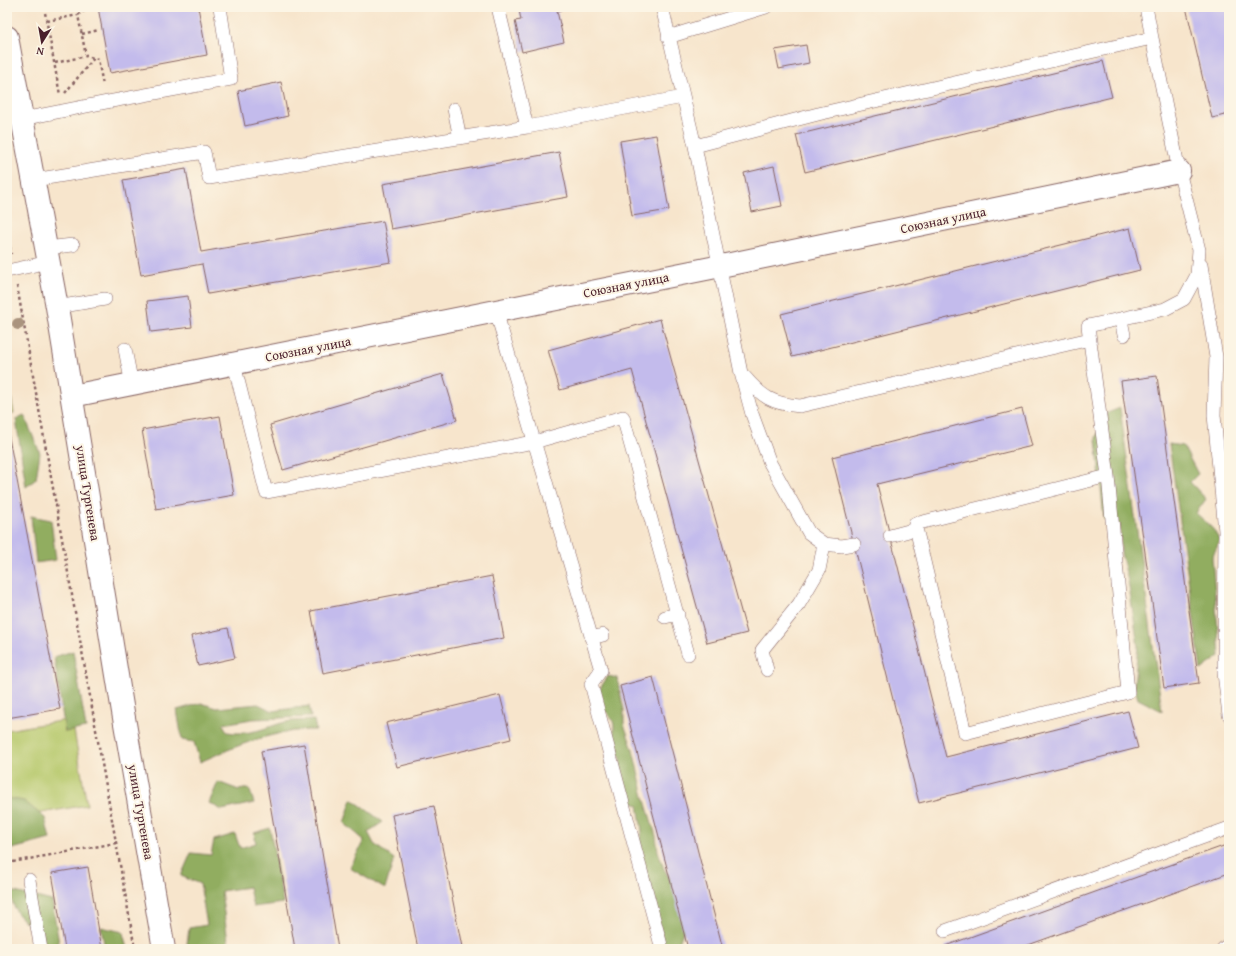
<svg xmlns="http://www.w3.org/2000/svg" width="1236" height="956" font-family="'Gentium Book Plus',serif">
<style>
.green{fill:#b7c96d;stroke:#80744c}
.forest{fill:#91ad60;stroke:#6e6646}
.building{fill:#c3bbec}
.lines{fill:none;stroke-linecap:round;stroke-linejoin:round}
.service-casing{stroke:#876463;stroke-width:14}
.minor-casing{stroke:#876463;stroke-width:24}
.tertiary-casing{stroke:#876463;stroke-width:24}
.path{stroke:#876463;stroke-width:2.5;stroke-dasharray:3 3;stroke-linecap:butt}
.service{stroke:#fff;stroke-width:13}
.minor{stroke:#fff;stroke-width:22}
.tertiary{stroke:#fff;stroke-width:22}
.tree{fill:#aa947e}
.labels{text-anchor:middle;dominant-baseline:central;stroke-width:4;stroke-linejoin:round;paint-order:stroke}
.street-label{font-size:13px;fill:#4a1f2b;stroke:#fcf5e5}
</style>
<rect width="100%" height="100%" fill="#fcf5e5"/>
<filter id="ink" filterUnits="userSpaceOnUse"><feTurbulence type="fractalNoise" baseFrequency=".025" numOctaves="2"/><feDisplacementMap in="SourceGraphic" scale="8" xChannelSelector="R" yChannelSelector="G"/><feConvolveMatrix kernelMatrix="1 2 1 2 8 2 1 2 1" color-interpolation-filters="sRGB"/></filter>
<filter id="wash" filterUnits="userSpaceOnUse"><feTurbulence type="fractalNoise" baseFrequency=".012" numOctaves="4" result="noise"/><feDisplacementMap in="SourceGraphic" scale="16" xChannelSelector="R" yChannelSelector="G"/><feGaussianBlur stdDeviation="0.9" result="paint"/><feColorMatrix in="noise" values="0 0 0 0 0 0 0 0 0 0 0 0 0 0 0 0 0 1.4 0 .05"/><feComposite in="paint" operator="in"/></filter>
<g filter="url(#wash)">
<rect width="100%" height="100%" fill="#f7e5cc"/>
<path class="green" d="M7,374L14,413L7,414Z
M72,719L87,805L7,819V730Z"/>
<path class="forest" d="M1120,408L1162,711L1138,699L1134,685L1138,646L1128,581L1121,553L1120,524L1104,519L1096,438L1105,414Z
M24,415L40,453L36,479L26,487L16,419Z
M1169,444L1183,446L1198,474L1190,482L1206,499L1196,513L1213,529L1220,541L1212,557L1220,656L1201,670Z
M31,516L51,520L56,560L36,563Z
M73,651L86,728L65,732L54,657Z
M608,676L617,678L624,710V724L633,750L644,797L656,836L658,851L664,869L681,896L685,926L677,949H671L664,944L638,847L642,831L638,805L625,800L619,778L621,757L611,747C615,727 618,720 600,707L599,690Z
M201,703L217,708L258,704L273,711L309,706L311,717L252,719L223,724L227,732C249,736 264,728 285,722C294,720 304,721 314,720L316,730C276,729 236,746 200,762L194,742L182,740L177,710Z
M218,782L239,790L249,788L254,803L222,810L209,803Z
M7,798L24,801L45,818L50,839L12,849L7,844Z
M352,799L383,822L368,832L374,844L394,859L385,889L350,868L364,840L344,823Z
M270,828L283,903L253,907L249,887L221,891L229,949H197L187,944L189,928L207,925L200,884L181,876L191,853L211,855L214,840L235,834L240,848L256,843L254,833Z
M7,890L52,901L60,949H43L47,945L17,913Z
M101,927L123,932L127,949H105Z"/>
<g id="blocks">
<path class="building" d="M98,7H198L207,55L110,73Z
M524,7H561L562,10L557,11L564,42L522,52L515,21L521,20L519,10L524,9Z
M1186,7H1227L1229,18V114L1212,118Z
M806,45L809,63L779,69L775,50Z
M1103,61L1112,97L805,172L796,135Z
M281,82L288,116L245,126L238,91Z
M656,135L669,210L632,216L620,141Z
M559,152L568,197L391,229L383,184Z
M774,166L782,206L752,212L744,173Z
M186,169L201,252L383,221L391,262L208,294L202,264L141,275L123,180Z
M1130,228L1140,270L792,357L781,314Z
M188,296L192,327L151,332L147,301Z
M660,319L747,633L707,643L632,370L560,390L548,350Z
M443,374L457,420L283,470L270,425Z
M1157,376L1199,683L1164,688L1121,381Z
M1022,409L1032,446L877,484L946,757L1128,711L1138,748L919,803L832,457Z
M220,416L234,495L156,509L142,430Z
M7,427L60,709L7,718Z
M492,576L504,638L323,673L311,611Z
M228,628L235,658L198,666L191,636Z
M653,677L723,949H688L620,686Z
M500,695L511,739L397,767L386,723Z
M304,744L338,949H295L261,751Z
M434,806L462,947L452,949H418L392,815Z
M1229,844V873L1017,949H946L945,946Z
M88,867L102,949H65L52,873Z"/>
</g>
</g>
<g filter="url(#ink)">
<use href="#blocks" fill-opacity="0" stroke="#876463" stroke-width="1"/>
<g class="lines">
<defs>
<path id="service" d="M498,7L527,127
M662,7L695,146L741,373L752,414L770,463L809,533L824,544L842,546L854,544
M1146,7L1152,38
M668,37L766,7
M454,109L460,138
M22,119L107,102L231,79L220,7
M695,146L818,114L1152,38L1179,171L1199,250L1197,275L1184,299L1165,309L1088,326L1108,476L915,524L965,733L1128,692L1108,476
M34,180L204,152L209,178L527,127L683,97
M46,248L73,245
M1201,265L1216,357L1214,415L1225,531L1224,673L1229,715
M7,271L49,262
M57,307L105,299
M496,311L601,670L591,684L662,949
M1121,320L1124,335
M125,349L132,385
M234,364L266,492L534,442L623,417L688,654
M744,376C762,397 772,404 800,406L1090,339
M890,536L916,529
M665,617L678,614
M591,638L603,635
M767,670L762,650L799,604L819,570L824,544
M29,880L41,949
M945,931L1229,828
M1223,949L1229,944"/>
<path id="minor" d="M72,396L721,266L1179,171"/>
<path id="tertiary" d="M7,37L57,307L123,712L164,949"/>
</defs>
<use href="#service" class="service-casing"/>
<use href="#minor" class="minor-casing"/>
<use href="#tertiary" class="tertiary-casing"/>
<path class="path" d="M44,7L60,95
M80,7L85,10
M90,7L78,15L86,56L98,59L103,85
M47,21L78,15
M82,34L99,30
M55,63L86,56
M65,93L94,58
M7,229L11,254
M17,286L135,949
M7,863L116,843"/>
<use href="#service" class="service"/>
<use href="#minor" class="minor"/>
<use href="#tertiary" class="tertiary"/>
</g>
<circle class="tree" cx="18" cy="324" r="6"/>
</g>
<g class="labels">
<g class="street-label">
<text transform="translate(943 220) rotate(-12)">Союзная улица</text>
<text transform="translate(626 285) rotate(-11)">Союзная улица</text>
<text transform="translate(308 349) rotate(-11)">Союзная улица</text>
<text transform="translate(88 493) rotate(81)">улица Тургенева</text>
<text transform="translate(141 812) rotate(80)">улица Тургенева</text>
</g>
</g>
<rect width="1236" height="956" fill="none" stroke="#fcf5e5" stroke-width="24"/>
<g transform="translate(42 42) rotate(191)" stroke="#fcf5e5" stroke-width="3" paint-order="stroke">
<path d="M0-3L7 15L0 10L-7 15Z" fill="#4a1f2b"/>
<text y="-6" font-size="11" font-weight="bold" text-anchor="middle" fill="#4a1f2b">N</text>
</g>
</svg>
